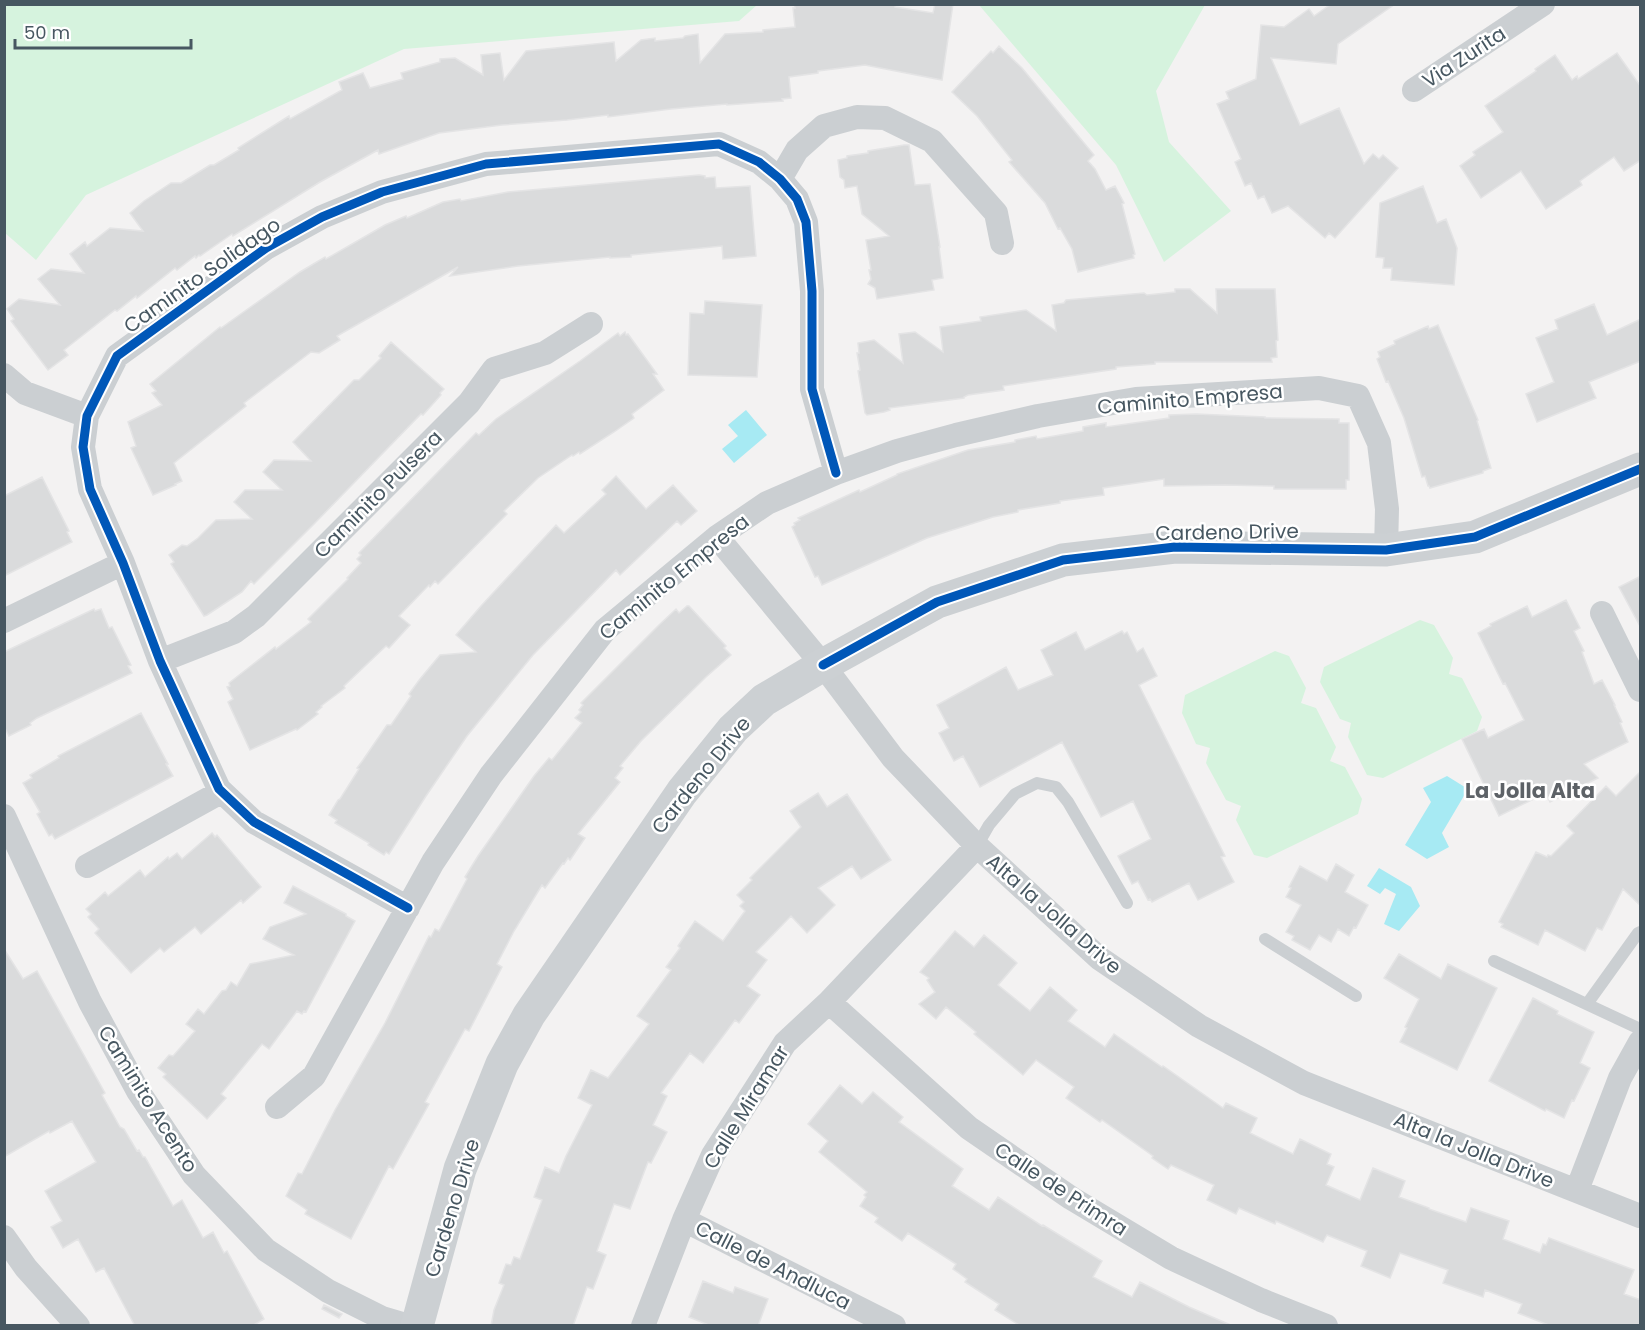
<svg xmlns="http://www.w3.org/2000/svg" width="1645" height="1330" font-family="Poppins,sans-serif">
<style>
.green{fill:#d6f3de}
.water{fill:#a7eaf3}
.building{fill:#dadbdc;stroke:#e4e4e5;stroke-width:1.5}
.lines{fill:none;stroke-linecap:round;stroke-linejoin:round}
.lane{stroke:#cbcfd2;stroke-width:12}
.street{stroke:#cbcfd2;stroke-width:24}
.secondary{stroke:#ccd0d3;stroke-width:33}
.cycleway-casing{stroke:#fff;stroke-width:13}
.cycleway{stroke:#0057b8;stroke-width:9}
.labels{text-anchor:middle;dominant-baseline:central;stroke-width:5;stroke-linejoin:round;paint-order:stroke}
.street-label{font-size:20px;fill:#475761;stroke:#fff}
.neighbourhood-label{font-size:21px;font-weight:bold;fill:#5d6267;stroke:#fff}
</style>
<rect width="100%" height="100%" fill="#f3f2f2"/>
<path class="green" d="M5,4H757V5L739,21L404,49L86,195L36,260L5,233Z
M979,5H1205L1156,91L1169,142L1231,211L1164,262L1116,165Z
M1420,620L1434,625L1453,658L1449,674L1462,678L1482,717L1477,731L1383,778L1367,775L1348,737L1351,723L1340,719L1320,682L1324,667Z
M1275,651L1289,656L1306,688L1301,703L1316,708L1336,747L1330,761L1345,767L1362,799L1358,814L1267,858L1254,855L1236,820L1241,806L1226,800L1206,763L1210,748L1196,744L1182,713L1185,695Z"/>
<path class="water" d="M746,410L767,435L734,463L722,449L738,436L728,425Z
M1447,776L1468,789L1442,833L1449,847L1427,859L1405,845L1431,802L1423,788Z
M1379,868L1411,887L1420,906L1399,931L1384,924L1396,894L1385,888L1380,894L1367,886Z"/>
<path class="building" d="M794,4H895V7L933,13L935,4H953L942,80L865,65L818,71V73L789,77L791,98L782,99L783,101L727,105V104L671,109L608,117V115L567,120L502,125L439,133L379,154L378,150L320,182L233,236L232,234L200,256L199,255L196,258L195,256L177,270L175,268L137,298L136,296L117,311L115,310L64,350L68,355L48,370L11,321L14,319L7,309L19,299L60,305L38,279L51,269L84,273L70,254L85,242L87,246L110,228L143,231L130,213L144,201L171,183H181L210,165H214L239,150L238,148L289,116L290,119L342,90L339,82L363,73L370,88L403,79L401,73L440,62V59L455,58L483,75L481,55L500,53L504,80L526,51L614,42L616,61L641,40L655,38V41L683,38L685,36L698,34L700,63L725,34L763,32V30L795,27L793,8H795Z
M1331,4H1395L1338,44L1336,64L1271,58L1300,125L1339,108L1364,164L1373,154L1379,159L1383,155L1398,168L1335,238L1329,233L1325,238L1288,206L1272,213L1264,196L1258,199L1251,183L1245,186L1235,162L1241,159L1217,104L1229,99L1226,92L1256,79L1261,25L1284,27L1309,9L1314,16Z
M999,46L1022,68L1094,155L1088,161L1095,169L1106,190L1115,186L1124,203L1122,204L1135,254L1133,255L1134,258L1078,272L1072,249L1060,228L1058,229L1045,203L1009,162L1012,160L977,116L952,92L991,51L993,53Z
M1617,53L1641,87V160L1624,171L1614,157L1580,181L1582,185L1546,209L1521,171L1481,198L1460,166L1475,155L1473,152L1503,132L1485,106L1536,71L1535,69L1555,55L1572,80L1577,76L1578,79Z
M904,145H909L915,185L930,184L940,247H939L943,278L932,280L934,290L877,299L875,288L868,284L871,279L869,270H871L866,240L889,236L862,214L857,186L845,188L844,180L840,177L838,160L847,158V156L868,153V151Z
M699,175L705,176V178L715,177L716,188L750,186L756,256L723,259L722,246L631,255V257L610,258V257L518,266L450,276L458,267L337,336L340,340L319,353L311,352L244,403L246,406L174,463L182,481L175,484L176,485L153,495L131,448L136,446L128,422L162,405L152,393L156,391L150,384L220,327L221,328L300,272L325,257L326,259L385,225L406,216L407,218L443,202L460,199L461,201L508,192Z
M1423,186L1437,223L1446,219L1457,248L1454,285L1391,280L1392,268H1383L1384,258L1376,257L1380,203Z
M1175,289H1190L1217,313L1216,289H1275L1278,340L1276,341L1277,357L1271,358L1272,362H1155V364L1116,367V369L1003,386L1004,390L968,395L964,397V398L889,408L890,410L884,412L867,415L865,413L858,371L860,370L857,353H859L858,343L874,340L903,363L899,334L915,332L943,352L940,327L981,321L980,317L1026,310L1056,331L1052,305L1064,303L1066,300L1144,293L1147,295L1175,292Z
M705,301L762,305L757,377L688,375L690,313L704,314Z
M1594,304L1607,335L1641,319V361L1589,382L1596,398L1537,422L1526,394L1554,382L1536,338L1558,329L1555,320Z
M1438,325L1478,420L1477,421L1491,468L1483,471V473L1430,488L1429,486H1428L1425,476L1422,477L1404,418L1388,381L1386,382L1377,359L1380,357L1378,352L1395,344L1394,341L1428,326L1429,329Z
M625,332L626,335L628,334L657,374H653L664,390L632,414L634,418L614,432L580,454L579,452L573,456L572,455L538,478L504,511L507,514L438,584L435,581L430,587L429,585L399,616L410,625L389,648L386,646L344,686L345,688L321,706L322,707L316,712L318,714L297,730L296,729L250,750L228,702L233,699L227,687L230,686L229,683L275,647L276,649L311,622L308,619L348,579L347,578L361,563L357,559L361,555L359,553L476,433L479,435L496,419L580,361L618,333L620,336Z
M391,342L444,389L440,393L441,395L423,415L421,414L314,524L254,584L251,581L242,592L207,615L204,616L171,564L174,562L169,555L182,545L187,546L198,538L216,520L252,519L234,502L245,490H282L263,472L274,460L311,461L293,442L354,380H359L381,358L379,356Z
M1196,414L1265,417V418L1339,419V423H1349V480H1346V489H1274V486L1225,485L1164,486V479L1103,488L1104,495L1060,501V503L1018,510V512L993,517L927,538L822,585L818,576L815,577L792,527L795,525L794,523L800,520L798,518L859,490L860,492L897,475V474L968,450L1015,442V440L1036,436L1037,439L1083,431V427L1106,423V427L1169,418V415Z
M616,476L646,509L673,485L697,511L681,525L677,521L620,575L616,570L533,655L467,736L426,796L389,854L386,852L384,855L368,845L369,843L335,823L337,820L329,815L338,800L340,799L359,769L357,768L363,760L387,725H391L411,696L409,694L420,679L440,655L476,652L456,635L481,606L556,525L564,533L606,494L602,490Z
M42,477L69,531L67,532L72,542L4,576V496Z
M1641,576V628L1619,587Z
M1566,600L1580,628L1574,631L1584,651L1582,652L1594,684L1602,680L1615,705H1614L1622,722L1620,723L1628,742L1584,764L1598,778L1550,802L1546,793L1499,816L1462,739L1484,729L1488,738L1524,720L1505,683L1503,684L1478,633L1491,626L1490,624L1527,606L1532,617Z
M687,606H689L726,646L724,648L731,655L706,677L641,741L620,766L623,768L615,778L620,782L578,834L585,838L570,860L568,858L564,864L563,863L545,888L542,885L514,931L497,964L502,967L469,1031L465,1029L425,1102L429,1104L393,1169L389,1166L351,1239L305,1214L307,1210L286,1196L298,1173L302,1174L335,1110L385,1023L429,936L431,937L435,929L439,931L467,879L465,877L478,856L534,776L549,758L552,760L582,723L575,718L581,712L579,710L583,705L581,703L659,625L676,609L679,613Z
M94,609L95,611L101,609L109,628L112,627L131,665L128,666L132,673L37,718L30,723L31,725L9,736L4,726V652Z
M1122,631L1124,634L1127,632L1137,652L1143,648L1157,676L1139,685L1225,856L1221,857L1234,882L1198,900L1189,883L1152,902L1150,899L1148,900L1138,881L1132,884L1118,856L1151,839L1133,801L1101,817L1062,742L980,787L963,756L954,761L939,733L949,728L937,705L1006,667L1018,690L1053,675L1041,650L1076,632L1085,650Z
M141,713L168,764H166L173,776L55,839L52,834L49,836L37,814L40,812L23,783L32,778L30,775L59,758L58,756Z
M1641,771V906L1623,889L1602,930L1597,928L1585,951L1545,930L1538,945L1501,927L1503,924L1499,922L1536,852L1547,857L1548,855L1551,856L1574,833L1567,826L1606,786L1616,796Z
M818,793L827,807L847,794L891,860L861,879L852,866L818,888L835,905L807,933L791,916L756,952L767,960L747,986L760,995L739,1023L735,1020L703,1063L690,1053L661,1093L667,1096L653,1125L667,1132L651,1163L648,1162L630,1209L614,1204L597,1251L606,1255L593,1289L587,1287L573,1326H491L494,1310L504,1285L499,1283L506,1264L511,1265L514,1257L520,1259L542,1200L534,1197L545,1167L559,1173L566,1156L592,1105L578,1098L591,1070L608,1078L649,1024L637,1016L671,970L666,967L680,948L678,946L695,921L723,941L745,911L740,906L744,902L737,895L752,880L750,878L801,827L790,811Z
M212,833L215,837L217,835L261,887L243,903L241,900L201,934L195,927L164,952L160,948L131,973L95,933L99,929L88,917L91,914L86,909L105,892L108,896L140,870L145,877L168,857L169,859L177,853L182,859Z
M1336,864L1354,875L1345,892L1368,905L1356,928L1354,927L1349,936L1338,929L1331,942L1319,935L1310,950L1292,940L1294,936L1286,932L1301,905L1286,897L1291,888L1289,887L1300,866L1327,881Z
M293,886L346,914V916L355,921L306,1012L304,1011L302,1014L297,1011L269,1049L262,1044L221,1094L226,1098L207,1119L163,1077L166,1074L158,1068L169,1055L173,1056L195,1031L186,1024L198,1009L204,1014L222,991L226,990L231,982L237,986L250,964L294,955L263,939L270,927L306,914L284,903Z
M955,931L974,947L984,935L1017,963L998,985L1030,1011L1050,987L1077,1010L1068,1021L1105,1047L1114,1034L1162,1067L1163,1066L1223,1108L1226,1103L1257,1118L1250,1133L1293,1154L1300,1139L1331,1154L1327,1164L1334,1167L1326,1185L1360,1200L1373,1168L1405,1181L1399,1197L1429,1208V1209L1466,1222L1471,1208L1509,1221L1503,1239L1540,1253L1543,1244L1546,1245L1549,1238L1634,1270L1624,1294L1641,1300V1326H1551L1518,1313L1522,1304L1485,1290L1483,1297L1443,1283L1448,1270L1400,1253L1390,1278L1361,1266L1367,1251L1327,1235L1323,1242L1276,1221L1275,1224L1239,1208L1236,1214L1207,1200L1214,1185L1171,1165L1168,1169L1152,1158L1153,1156L1102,1120L1100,1122L1066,1098L1074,1087L1036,1060L1023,1075L974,1034L976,1032L946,1007L936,1019L919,1004L935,992L927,980L929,978L920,972Z
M4,949L23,979L37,971L105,1093L102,1095L120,1127L124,1129L137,1151L139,1150L143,1157H145L173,1206L182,1200L203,1238L213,1232L224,1253L227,1251L264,1319L252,1326H135L104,1268L96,1272L78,1239L63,1248L51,1227L62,1221L45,1191L96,1162L72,1121L50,1133L49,1131L4,1157Z
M1399,954L1441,979L1448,964L1497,988L1457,1070L1400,1042L1407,1028L1405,1027L1419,999L1384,978Z
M1533,998L1558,1011L1557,1014L1594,1032L1580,1063L1590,1068L1574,1101L1572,1100L1564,1118L1546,1109L1545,1111L1489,1081Z
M840,1085L862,1104L873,1092L903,1117L899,1122L963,1169L952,1186L989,1210L998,1197L1042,1226L1043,1225L1102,1261L1093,1277L1132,1297L1140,1282L1189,1307L1233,1326L1019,1325L995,1310L999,1304L965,1282L967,1279L953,1269L956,1264L908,1233L902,1241L875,1222L878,1218L860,1206L866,1197L864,1195L867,1192L819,1152L828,1141L808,1124Z
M703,1281L733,1293L735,1287L768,1299L758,1326H711L689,1317Z
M324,1305L342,1314L339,1318L322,1309Z"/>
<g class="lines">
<path class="lane" d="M977,846L989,825L1015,794L1037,783L1056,787L1068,802L1127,903
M1265,939L1356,996
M1494,961L1640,1029
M1587,1004L1638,933L1640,932"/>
<path class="street" d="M1414,90L1543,4
M780,179L797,150L824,126L857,117L885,118L932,141L996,213L1002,243
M4,375L25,393L87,416
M717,537L823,665L893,758L977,846L1099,958L1199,1026L1304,1083L1640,1216
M1602,613L1640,690
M4,621L123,563
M160,661L234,632L256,616L469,403L494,369L545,353L591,324
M4,816L90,1002L138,1091L194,1175L266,1250L328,1291L382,1318L409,1326
M87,866L221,792
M408,908L254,822L219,789L160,661L123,563L90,489L83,447L87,416L117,356L266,248L322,217L382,192L486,164L719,144L759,162L780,179L797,199L806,222L812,291V389L836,473
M829,1002L969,1128L1071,1198L1171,1258L1261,1300L1326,1326
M277,1107L314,1076L433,862L491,775L605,630L717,537L767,503L836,473L897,451L956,435L1038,416L1136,399L1319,388L1358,396L1379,443L1387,509L1386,550
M1577,1190L1620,1078L1640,1042
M684,1220L894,1326
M4,1237L26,1268L78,1326
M643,1326L684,1220L713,1155L785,1043L829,1002L977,846"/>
<path class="secondary" d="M417,1326L460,1169L502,1064L529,1015L682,792L733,729L764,700L823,665L937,602L1063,560L1175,547L1386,550L1475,537L1640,469"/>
<defs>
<path id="cycleway" d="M823,665L937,602L1063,560L1175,547L1386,550L1475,537L1640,469
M408,908L254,822L219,789L160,661L123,563L90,489L83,447L87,416L117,356L266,248L322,217L382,192L486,164L719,144L759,162L780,179L797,199L806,222L812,291V389L836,473"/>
</defs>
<use href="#cycleway" class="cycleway-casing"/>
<use href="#cycleway" class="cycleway"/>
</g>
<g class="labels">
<g class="street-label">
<text transform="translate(1464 57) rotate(-33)">Via Zurita</text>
<text transform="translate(202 275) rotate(-35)">Caminito Solidago</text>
<text transform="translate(1190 399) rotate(-5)">Caminito Empresa</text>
<text transform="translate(378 494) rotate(-45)">Caminito Pulsera</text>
<text transform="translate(1227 532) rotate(-1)">Cardeno Drive</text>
<text transform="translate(674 577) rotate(-39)">Caminito Empresa</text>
<text transform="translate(701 775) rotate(-51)">Cardeno Drive</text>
<text transform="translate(1054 914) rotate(41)">Alta la Jolla Drive</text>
<text transform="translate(148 1099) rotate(58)">Caminito Acento</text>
<text transform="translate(746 1107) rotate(-58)">Calle Miramar</text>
<text transform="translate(1474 1150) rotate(22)">Alta la Jolla Drive</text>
<text transform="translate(1061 1189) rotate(33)">Calle de Primra</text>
<text transform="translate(452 1208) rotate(-73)">Cardeno Drive</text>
<text transform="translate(773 1265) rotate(27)">Calle de Andluca</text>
</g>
<g class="neighbourhood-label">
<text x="1530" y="790">La Jolla Alta</text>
</g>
</g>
<rect width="1645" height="1330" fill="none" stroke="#475761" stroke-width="12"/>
<path d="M15 39v9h176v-9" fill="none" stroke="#475761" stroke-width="3"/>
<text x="24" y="39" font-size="18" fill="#475761" stroke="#ffffff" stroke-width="4.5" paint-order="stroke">50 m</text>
</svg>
